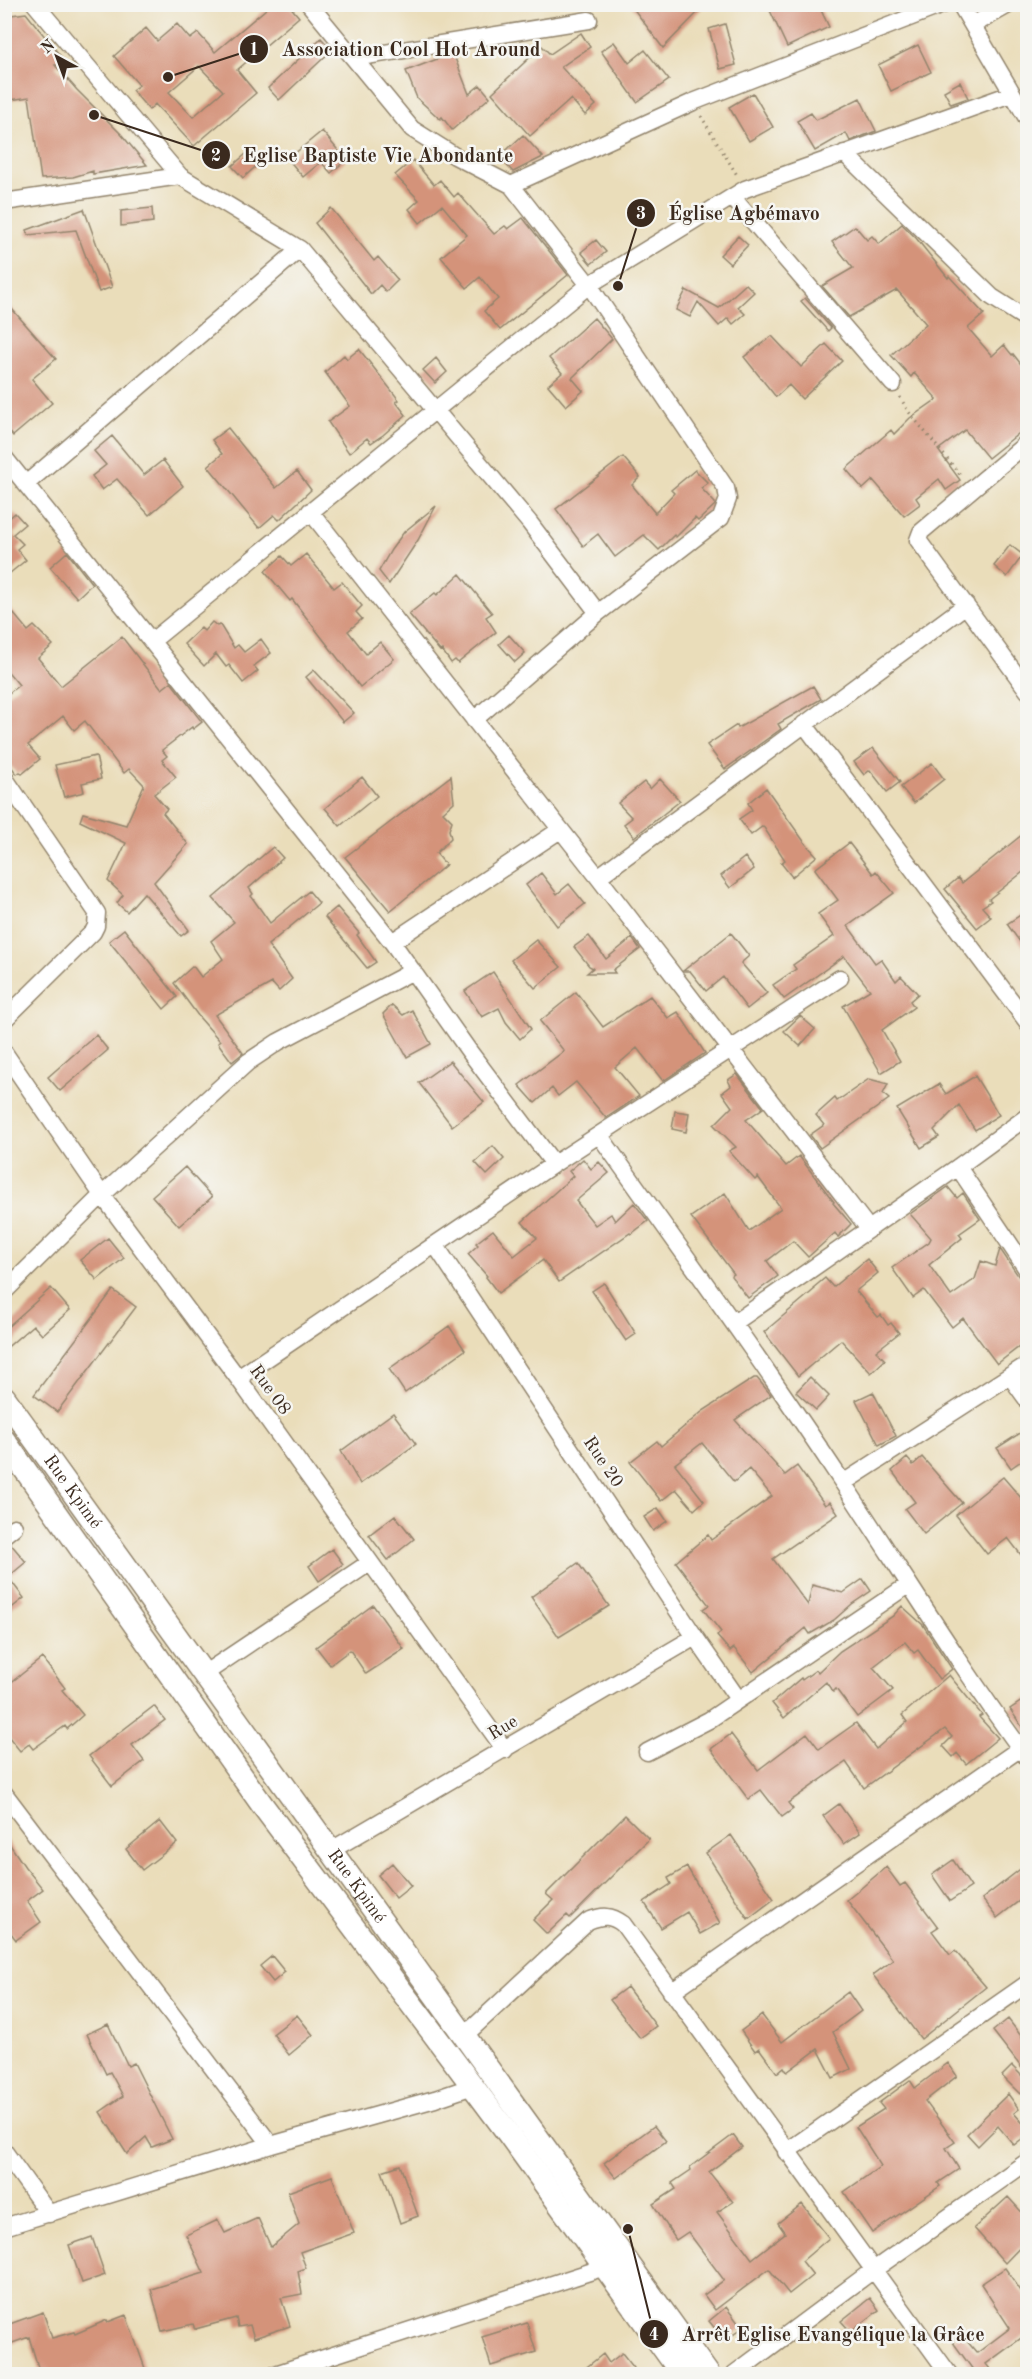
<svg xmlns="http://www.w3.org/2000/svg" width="1032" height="2379" font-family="'Old Standard TT',serif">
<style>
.building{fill:#d4937a;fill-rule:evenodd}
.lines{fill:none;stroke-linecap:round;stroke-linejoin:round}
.minor-casing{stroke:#92846c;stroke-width:19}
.secondary-casing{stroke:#92846c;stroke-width:25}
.path{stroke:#92846c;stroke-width:3;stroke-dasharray:1.5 4.5;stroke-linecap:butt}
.minor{stroke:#fff;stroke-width:16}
.secondary{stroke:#fff;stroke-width:22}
.labels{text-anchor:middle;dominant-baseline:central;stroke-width:5;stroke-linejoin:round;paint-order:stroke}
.street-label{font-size:18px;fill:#3b2a1e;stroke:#f6f6f2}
.leader{fill:none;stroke:#3b2a1e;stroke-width:2}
.callout-dot{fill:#3b2a1e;stroke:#f6f6f2;stroke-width:2}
.mark-label{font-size:18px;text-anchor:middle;font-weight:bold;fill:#fff}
.callout-label{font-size:20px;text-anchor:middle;font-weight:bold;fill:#3b2a1e;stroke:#f6f6f2;stroke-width:5;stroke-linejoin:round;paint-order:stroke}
</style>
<rect width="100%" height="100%" fill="#f6f6f2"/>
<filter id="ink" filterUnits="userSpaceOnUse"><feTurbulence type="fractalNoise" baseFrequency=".0167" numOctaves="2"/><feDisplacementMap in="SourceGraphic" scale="12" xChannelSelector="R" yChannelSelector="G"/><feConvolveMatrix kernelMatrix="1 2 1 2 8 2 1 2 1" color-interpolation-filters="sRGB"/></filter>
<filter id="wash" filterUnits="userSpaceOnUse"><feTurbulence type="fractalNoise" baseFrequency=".008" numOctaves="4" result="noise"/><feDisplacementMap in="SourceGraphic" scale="24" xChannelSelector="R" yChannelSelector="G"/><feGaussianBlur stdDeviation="1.35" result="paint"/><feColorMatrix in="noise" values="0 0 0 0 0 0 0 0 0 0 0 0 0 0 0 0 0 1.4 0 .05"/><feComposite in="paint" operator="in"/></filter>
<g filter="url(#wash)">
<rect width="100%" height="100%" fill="#eaddba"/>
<g id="blocks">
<path class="building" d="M272,4H288L299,17L237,70L256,93L194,146L155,104L149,110L132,90L139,85L114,56L146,28L157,41L177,24L190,39L198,33L215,52ZM199,66L223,91L193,117L169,92Z
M630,4H706L663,48Z
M767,4H818L829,27L787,47Z
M26,13L66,63L55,65L77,90L121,134L147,165L93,174V171L73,177L41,179L29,97L4,101V16Z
M725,24L736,65L720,69L709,29Z
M581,33L590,47L561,67L596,105L585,115L571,99L530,136L492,93L542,46L550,54Z
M321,38L332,50L279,100L268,88Z
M614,42L629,63L645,50L669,80L637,102L601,51Z
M918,45L931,72L891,91L878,65Z
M453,53L469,94L480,85L490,97L452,130L442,117L440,119L417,98L406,71Z
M960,82L968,98L951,104L944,91Z
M753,93L773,127L749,141L729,107Z
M860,98L876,131L850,141L846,133L815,151L797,121L811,113L816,120Z
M322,131L346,160L331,173L321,162L303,177L288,159Z
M523,135L543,157L513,172L499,157Z
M253,148L263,160L243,178L232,166Z
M413,160L434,185L440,180L454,197L458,193L494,234L505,226L508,229L523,218L568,275L500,330L484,311L498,299L480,277L467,288L441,257L467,235L442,205L420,223L409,209L419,200L395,175Z
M152,208L153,222L121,226V211Z
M331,208L374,261L378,257L398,280L386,292L380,285L371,294L315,223Z
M84,209L112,287L99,292L76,230L28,235L27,230Z
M902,224L916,238L948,278L949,276L984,314L968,328L992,356L1004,345L1012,355L1013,354L1028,373V426L988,458L965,430L938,450L960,480L946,490L939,479L916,498L920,504L904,516L873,480L863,489L846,469L891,430L894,434L910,418L937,399L914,373L911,377L891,355L926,324L897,290L849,317L822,286L853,268L832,242L855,226L867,240L872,236L879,244Z
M738,236L748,245L730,264L720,255Z
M596,240L606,252L591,264L581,252Z
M746,284L754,292L738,307L745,314L733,324L728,318L719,326L698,302L690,317L676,310L686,290L719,308Z
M805,298L831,328L828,331L801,301Z
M4,300L56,359L32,379L52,403L13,436L4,425Z
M594,318L612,339L572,378L583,391L566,406L548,385L562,373L549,358Z
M772,336L801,367L826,344L842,361L802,399L789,385L776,397L744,357Z
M359,349L399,400L396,402L406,415L383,435L371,443L367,438L349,453L328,422L350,406L325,372L344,355L347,359Z
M436,358L447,372L435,383L423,370Z
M228,428L276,488L297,471L311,490L279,520L274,515L259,528L208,466L222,454L212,440Z
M112,436L144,475L163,460L183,486L149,515L117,479L102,490L92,476L106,465L94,451Z
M623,457L640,477L632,485L655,513L674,493L671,490L695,470L708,483L701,488L715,503V505L698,521L695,518L676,537L674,535L659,550L644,535L615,557L598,534L583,546L556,509Z
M436,506L418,540L389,584L379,571L391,550L404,532Z
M15,513L25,524L13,534L23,544L17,549L26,560L4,578V523Z
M1010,545L1023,555L1007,577L994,566Z
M67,552L92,584L77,598L50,567Z
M306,554L334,588L342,582L362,606L356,612L362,619L348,631L366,654L380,642L394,659L360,687L292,599L290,601L265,571L282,556L291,566Z
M460,574L492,613L486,617L496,632L458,663L455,660L451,663L442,650L440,651L409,614L435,593L437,595Z
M4,602L28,631L34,626L53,645L38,658L61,686L122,637L162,689L171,682L202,722L193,729L192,727L162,750L167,756L162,760L176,777L154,794L167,809L163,813L188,844L154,882L189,930L181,936L144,893L127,912L117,903L123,895L108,881L126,843L80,821L83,813L126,825L144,785L129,769L124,773L85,721L74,730L63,716L28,745L40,759L22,774L20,772L17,774L9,764L11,762L4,755V697L19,685L4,667Z
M212,622L217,626L220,625L234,648L238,645L244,652L261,639L271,653L254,666L258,671L243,683L229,665L226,667L216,654L204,666L184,644L201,628L204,631Z
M509,635L525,653L515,662L499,644Z
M314,670L354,713L343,722L306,677Z
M813,686L821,699L778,724L781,729L725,769L707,745L737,725L738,728Z
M873,748L900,782L887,792L870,770L864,775L854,762Z
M96,756L101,779L82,783L84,792L64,797L55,765Z
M932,763L944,779L914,803L901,787Z
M451,776L454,802L443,812L452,821L449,830L451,838L436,853L446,865L390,911L345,857Z
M362,777L377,796L340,826L325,808Z
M660,779L680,801L634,837L624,824L632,818L618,803L644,782L650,789Z
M766,788L805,843L817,856L792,877L781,863L785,860L763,826L751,835L739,819L752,810L748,803Z
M1028,830V868L989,899L991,901L982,907L991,917L977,928L945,889L958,878L962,883Z
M849,843L873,874L876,871L894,893L848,926L875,963L881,959L896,981L901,976L918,994L910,1001L914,1007L882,1030L900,1061L881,1073L843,1006L870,990L844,956L784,999L773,985L796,969L793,965L834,936L818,914L838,900L815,869Z
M273,847L283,858L249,888L253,894L251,896L270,923L309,891L319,903L268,945L292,979L279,991L272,983L215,1015L243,1053L232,1062L218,1043L220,1041L199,1017L174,983L193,966L201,977L223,959L211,941L234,922L213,898Z
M745,857L754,869L730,888L721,876Z
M541,873L557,894L569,884L585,904L557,926L526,885Z
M337,907L359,933L357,935L376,962L367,968L325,917Z
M1028,910V953L1007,924Z
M124,929L177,997L164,1009L109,941Z
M731,933L749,956L741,963L767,993L747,1009L723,977L706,991L690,971H683Z
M589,936L606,959L632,938L640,949L613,970L615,973H587L593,968L589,966L574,947Z
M536,940L561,967L535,988L511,960Z
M493,972L531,1029L520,1039L506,1022L499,1008L482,1017L465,991Z
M576,992L603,1027L650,996L668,1018L678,1012L705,1053L663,1081L637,1048L615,1067L639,1096L606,1118L576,1082L558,1096L552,1088L535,1103L519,1085L564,1051L540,1021Z
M392,1005L403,1015L412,1010L431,1044L407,1057L383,1014Z
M800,1016L815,1029L800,1046L784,1031Z
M96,1035L108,1050L60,1091L48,1077Z
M450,1061L484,1102L452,1126L419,1083Z
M737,1074L763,1108L746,1120L786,1166L799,1156L834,1202L833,1203L851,1224L838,1237L835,1233L808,1257L793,1241L767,1261L778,1276L748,1298L731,1276L734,1274L691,1217L725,1193L749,1231L781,1208L758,1177L755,1180L729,1151L736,1147L714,1125L732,1107L722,1093L731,1086L728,1080Z
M975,1076L999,1115L975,1130L959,1105L934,1130L939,1137L921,1148L897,1109L939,1084L946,1094Z
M869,1079L888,1084L883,1094L889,1099L820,1148L810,1135L824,1125L816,1115L835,1098L837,1101Z
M675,1111L689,1113L686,1132L672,1129Z
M493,1146L504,1159L487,1175L475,1162Z
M583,1159L591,1169L599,1162L609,1173L576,1201L595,1225L611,1214L615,1221L634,1203L648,1221L631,1234L630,1233L559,1282L543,1260L498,1293L486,1277L487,1276L468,1254L478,1245L476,1243L493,1230L514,1256L537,1238L522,1222L573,1176L569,1171Z
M185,1167L212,1197L179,1226L152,1196Z
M948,1187L957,1198L963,1193L980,1219L959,1234L962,1238L929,1265L951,1296L975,1279L981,1261L995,1266L1000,1249L1019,1277L1028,1281V1340L997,1364L963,1318L952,1327L924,1290L913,1298L892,1268L929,1242L931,1238L910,1214Z
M108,1238L124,1258L97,1280L80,1260Z
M867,1259L878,1273L856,1291L878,1317L881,1315L888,1325L891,1323L899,1333L876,1351L885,1360L871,1373L841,1340L798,1376L764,1332L815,1289L813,1288L825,1278L833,1287Z
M604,1283L636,1334L626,1341L592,1291Z
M51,1288L70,1310L42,1335L33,1325L4,1350V1330Z
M113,1290L136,1307L57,1412L34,1395Z
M449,1326L465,1350L405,1393L389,1369Z
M810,1377L829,1396L816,1410L796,1392Z
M754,1378H757L771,1395L735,1420L785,1475L797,1466L825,1505L830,1502L838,1514L773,1559L808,1605L812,1585L843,1593L863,1579L871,1591L852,1604L834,1620L810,1634L806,1628L753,1672L734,1648L730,1651L717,1636L721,1632L703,1609L709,1605L676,1562L708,1535L711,1540L772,1496L749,1469L734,1482L702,1443L675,1464L704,1501L694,1510L676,1489L661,1501L630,1462L657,1441L661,1446L703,1411Z
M873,1392L896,1436L879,1445L856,1400Z
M393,1413L416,1444L360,1484L341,1451Z
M1028,1428V1456L1011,1468L997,1448Z
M922,1457L962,1503L924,1534L905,1509L915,1502L892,1471L907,1458L913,1465Z
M1003,1477L1028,1506V1564L1008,1538L987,1554L956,1515Z
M658,1508L667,1521L653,1531L644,1517Z
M395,1515L414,1539L388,1560L369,1535Z
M10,1543L26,1562L8,1577L24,1598L4,1614V1545Z
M332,1549L343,1564L319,1581L309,1566Z
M578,1563L609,1606L559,1637L531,1597Z
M373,1605L404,1649L366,1674L350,1650L330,1665L316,1647Z
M902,1606L923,1625L952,1669L939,1679L918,1650L914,1653L905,1642L873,1667L893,1690L857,1717L836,1689L833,1692L826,1682L784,1718L772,1703L801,1678L802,1680L816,1670L818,1672L840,1651L893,1616Z
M42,1658L65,1688L62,1690L83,1715L67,1729L65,1726L33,1749L29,1744L20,1751L4,1731V1688Z
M949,1675L982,1715L979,1717L998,1738L966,1764L957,1753L953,1757L943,1746L952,1737L945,1729L864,1788L846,1762L788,1803L793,1809L782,1817L761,1790L748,1799L711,1749L731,1734L758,1770L807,1733L819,1749L856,1723L876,1749L907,1722L902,1715Z
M1028,1697V1733H1026L1010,1709Z
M154,1706L165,1720L132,1745L144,1761L112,1786L89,1756Z
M839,1804L860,1833L844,1844L823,1816Z
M625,1815L649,1839L570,1918L567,1915L547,1934L533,1920L553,1900L546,1894Z
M160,1821L177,1843L142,1870L126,1849Z
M731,1835L774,1899L748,1919L706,1853Z
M4,1836L25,1867L43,1889L27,1901L41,1922L16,1940L4,1924Z
M953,1860L971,1887L950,1901L932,1875Z
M392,1863L411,1886L396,1898L378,1875Z
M1028,1863V1894L997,1918L982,1899Z
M687,1867L720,1923L700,1934L687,1912L661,1928L644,1902L671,1884L668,1878Z
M886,1867L900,1886L905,1883L938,1927L932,1931L950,1955L955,1951L986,1987L921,2039L873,1975L893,1960L847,1900Z
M272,1956L285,1972L273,1982L260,1966Z
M627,1987L656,2026L640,2038L610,2000Z
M848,1992L861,2011L833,2032L851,2069L833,2078L818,2049L787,2072L784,2067L777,2073L759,2048L755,2051L741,2031L762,2015L782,2042Z
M297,2015L313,2035L289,2055L273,2034Z
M1008,2019L1028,2045V2076L993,2031Z
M108,2024L128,2066L134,2063L172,2139L152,2147L146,2137L127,2154L100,2112L123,2096L110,2072L106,2074L87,2034Z
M948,2063L957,2076L925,2101L955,2142L946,2148L959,2169L938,2183L940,2186L872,2233L844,2192L881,2166L856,2127L884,2109L879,2103L910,2080L915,2088Z
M1012,2066L1028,2082V2088L1020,2094L1002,2076Z
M1008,2094L1019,2109L1014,2113L1028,2129V2134L1014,2145L998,2126L978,2146L967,2134Z
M654,2126L666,2141L616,2178L604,2163Z
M733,2135L742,2147L709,2172L733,2202L717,2212L752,2259L785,2233L778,2223L802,2204L829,2238L802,2261L813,2275L789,2294L769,2269L715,2310L704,2295L724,2280L688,2232L676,2240L653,2204L676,2189L672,2183L691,2170L690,2167Z
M400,2165L418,2216L400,2223L382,2171Z
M332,2176L354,2233L300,2252L306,2268L298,2271L302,2294L281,2298L290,2326L254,2338L250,2325L238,2327L236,2318L195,2329L193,2324L162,2331L151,2289L204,2273L186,2235L218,2220L225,2233L258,2218L271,2247L299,2224L288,2192Z
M1008,2197L1028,2219V2239L1005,2263L974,2228Z
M92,2237L105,2275L82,2283L69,2245Z
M1005,2268L1028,2301V2333L986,2364L994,2374H976L952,2341L961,2334L977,2353L1010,2328L981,2284Z
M870,2298L879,2310L851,2332L841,2321Z
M726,2307L742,2328L725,2341L709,2321Z
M43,2312L52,2338L74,2332L75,2334L107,2320L108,2322L126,2315L147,2374H40L29,2337L4,2346V2326Z
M527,2323L536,2352L491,2366L482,2337Z
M622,2353L634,2368L626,2374H578L603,2354L609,2363Z"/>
</g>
</g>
<g filter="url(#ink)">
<use href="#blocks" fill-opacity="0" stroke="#92846c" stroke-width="1.5"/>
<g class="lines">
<defs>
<path id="minor" d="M35,4L180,176L300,249L529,522L598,613
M309,4L412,129L455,156L511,185L589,285L726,488L728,499L721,518L598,613L474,720
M960,4L1028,120
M973,25L1010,4
M354,58L589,20
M844,153L992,297L1028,320
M511,185L693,102L945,4
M733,198L893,384
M4,202L180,176
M1028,442L921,532L918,540L1028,691
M4,457L392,942L469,1051L554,1164
M26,484L300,249
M310,511L598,877L869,1229
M152,641L589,285L745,189L1011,94
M804,724L1028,1023
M4,777L97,913L96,926L93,932L4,1020
M598,877L966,605
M392,942L560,830
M4,1052L102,1195L238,1378L505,1750
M600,1136C682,1251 765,1365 843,1483C904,1575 962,1669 1028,1759
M958,1167L1028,1271
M436,1246L695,1637L738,1699
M4,1292L102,1195L248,1062L278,1042L413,971
M734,1323L958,1167L1028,1116
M1010,1376L1028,1401
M238,1378L554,1164L840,978
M843,1483L1028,1364
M4,1535L14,1527
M204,1674L369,1563
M647,1752L709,1720L908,1585
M4,1793L271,2145
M330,1851L695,1637
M671,1992L1028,1743
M464,2036L588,1921C603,1915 611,1915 623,1924L949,2374
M4,2151L49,2214
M786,2152L1028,1983
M4,2227L271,2145L435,2099L473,2086
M275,2374L605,2267
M734,2374L872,2271L1028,2161"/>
<g id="secondary">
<path id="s1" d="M4,1397L708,2374"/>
<path d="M4,1440L263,1806L510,2136L682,2374"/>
</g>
</defs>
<use href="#minor" class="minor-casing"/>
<use href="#secondary" class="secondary-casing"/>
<path class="path" d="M701,116L737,175
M900,397L908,411L962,477"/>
<use href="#minor" class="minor"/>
<use href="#secondary" class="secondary"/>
</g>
</g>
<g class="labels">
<g class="street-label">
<text transform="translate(270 1390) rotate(54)">Rue 08</text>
<text transform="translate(603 1462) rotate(56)">Rue 20</text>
<text stroke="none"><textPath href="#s1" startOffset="117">Rue Kpimé</textPath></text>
<text transform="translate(503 1728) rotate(-31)">Rue</text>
<text stroke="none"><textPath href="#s1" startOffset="603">Rue Kpimé</textPath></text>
</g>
</g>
<path class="leader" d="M168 77L254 49M94 115L216 155M618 286L641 213M628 2229L654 2334"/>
<g class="callout-dot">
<circle cx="168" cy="77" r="6"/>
<circle cx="94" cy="115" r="6"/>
<circle cx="618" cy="286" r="6"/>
<circle cx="628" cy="2229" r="6"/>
<circle cx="254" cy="49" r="15"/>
<circle cx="216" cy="155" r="15"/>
<circle cx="641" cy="213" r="15"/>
<circle cx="654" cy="2334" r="15"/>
</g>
<g class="mark-label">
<text x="254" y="55">1</text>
<text x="216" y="161">2</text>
<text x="641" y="219">3</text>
<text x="654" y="2340">4</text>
</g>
<g class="callout-label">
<text x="411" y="56">Association Cool Hot Around</text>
<text x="378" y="162">Eglise Baptiste Vie Abondante</text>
<text x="744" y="220">Église Agbémavo</text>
<text x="833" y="2341">Arrêt Eglise Evangélique la Grâce</text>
</g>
<rect width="1032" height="2379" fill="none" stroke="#f6f6f2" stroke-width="24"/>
<g transform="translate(57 57) rotate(319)" stroke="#f6f6f2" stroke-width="4.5" paint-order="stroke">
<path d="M0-4.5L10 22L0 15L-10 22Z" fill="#3b2a1e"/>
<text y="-9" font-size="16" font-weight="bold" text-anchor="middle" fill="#3b2a1e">N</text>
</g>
</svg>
